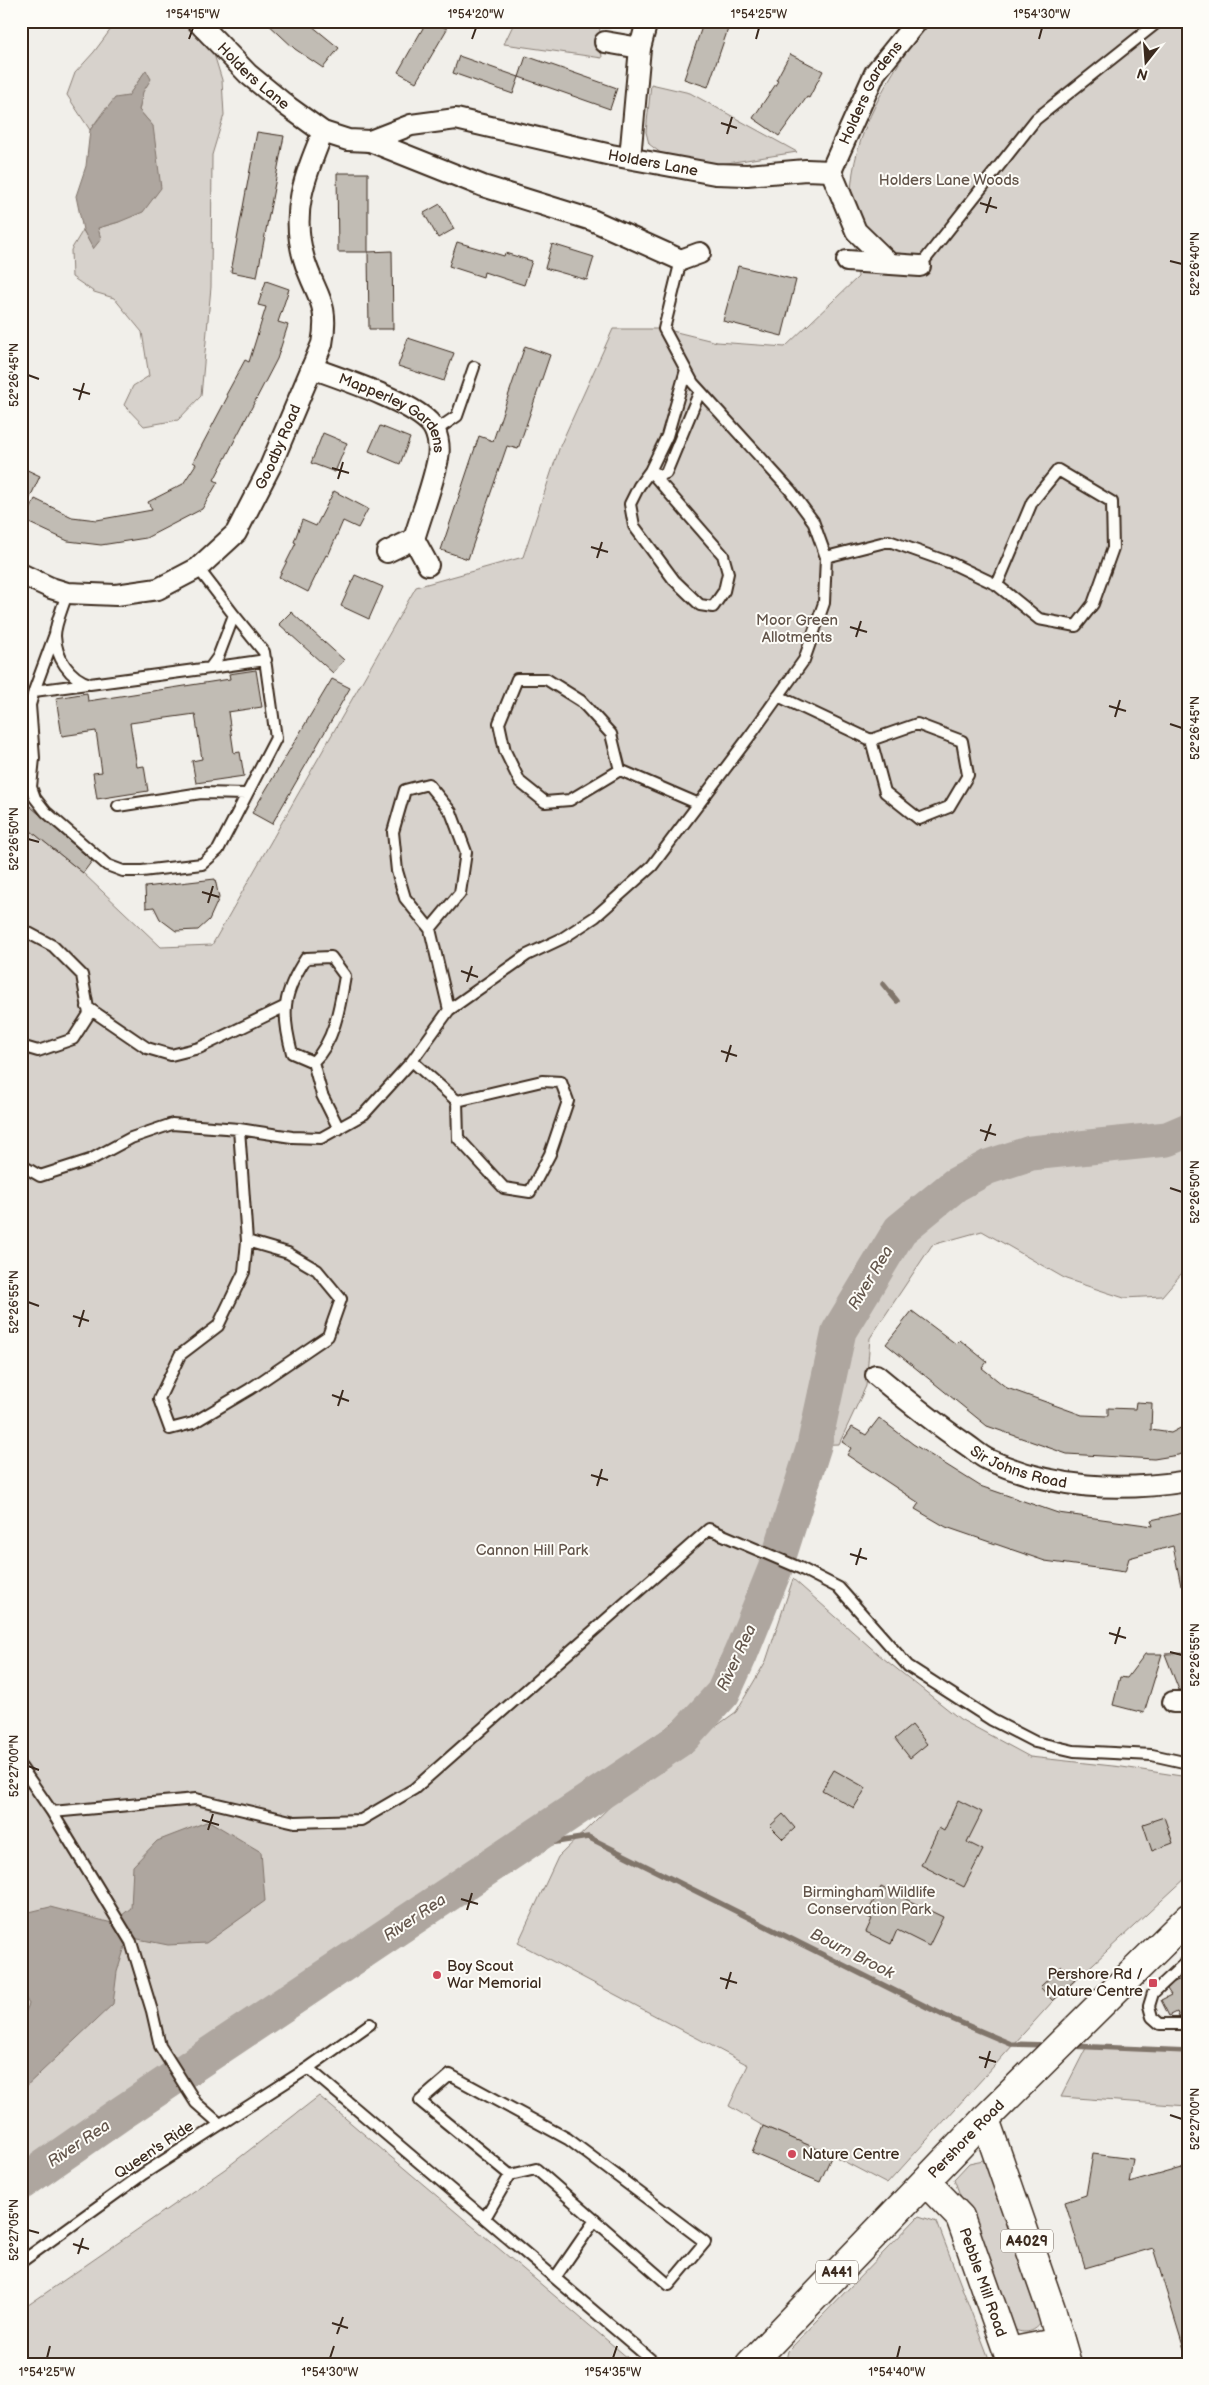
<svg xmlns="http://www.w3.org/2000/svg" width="1209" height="2385" font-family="'Balsamiq Sans',sans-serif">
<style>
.green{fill:#d7d2cc;stroke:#897e75}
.water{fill:#aea69f;stroke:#80746b}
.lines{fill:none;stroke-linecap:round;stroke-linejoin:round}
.stream{stroke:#80746b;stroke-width:5.5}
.river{stroke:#aea69f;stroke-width:35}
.building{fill:#c1bcb4;stroke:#3b2a1e}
.lane-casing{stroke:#3b2a1e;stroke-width:14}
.street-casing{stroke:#3b2a1e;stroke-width:24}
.primary-casing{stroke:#3b2a1e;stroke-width:31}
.lane{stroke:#fdfcf7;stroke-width:10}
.street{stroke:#fdfcf7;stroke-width:20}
.primary{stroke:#fdfcf7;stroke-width:28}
.ticks{fill:none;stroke:#3b2a1e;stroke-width:2}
.poi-dot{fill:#d1495b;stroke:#fdfcf7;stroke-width:2}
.labels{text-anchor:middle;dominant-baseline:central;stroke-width:4;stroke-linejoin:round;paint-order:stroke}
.shield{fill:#fdfcf7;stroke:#75695f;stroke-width:1}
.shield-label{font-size:14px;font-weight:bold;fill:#3b2a1e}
.street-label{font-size:15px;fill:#3b2a1e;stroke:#fdfcf7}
.park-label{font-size:15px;fill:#62544a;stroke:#fdfcf7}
.poi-label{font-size:15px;fill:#3b2a1e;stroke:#fdfcf7;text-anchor:start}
.water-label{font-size:16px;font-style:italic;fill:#63554b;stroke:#fdfcf7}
.neatline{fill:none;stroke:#3b2a1e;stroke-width:2}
.ticks-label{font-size:12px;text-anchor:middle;fill:#3b2a1e}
</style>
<rect width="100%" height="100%" fill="#f1efea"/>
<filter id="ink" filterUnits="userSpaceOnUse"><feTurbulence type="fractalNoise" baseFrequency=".02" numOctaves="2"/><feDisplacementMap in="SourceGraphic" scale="10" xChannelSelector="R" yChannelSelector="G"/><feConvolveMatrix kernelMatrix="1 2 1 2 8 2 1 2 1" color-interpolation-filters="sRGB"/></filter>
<g filter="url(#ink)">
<path class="green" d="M113,21H181L213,51L222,80L224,115L212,155L211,287L201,396L178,420L144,426L124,405L133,386L149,376L142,332L114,298L94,292L72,277L71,250L83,230L93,248L98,228L119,222L153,126L139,110L146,70L128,97L105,109L90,130L67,95L75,73L94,52L114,25Z
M515,21H599L602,58L504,44Z
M927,21H1188V1266L1162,1296L1124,1298L1066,1279L982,1231L932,1245L870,1338L866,1386L839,1444L803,1445L736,1654L710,1691L665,1729L21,2170V823L83,873L161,947L212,945L416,587L523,557L560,446L613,329H664L717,342L785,347L858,277C856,250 851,223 851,197C851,133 892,72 927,21Z
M651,84L690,93L797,152L721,164L662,154L649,144L646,132Z
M793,1579L878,1654L960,1719L1030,1757L1122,1767L1188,1777V1876L1053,2001L887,2184L832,2155L763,2126L729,2106L748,2065L518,1943L558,1857L629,1788L736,1712L766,1661Z
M1087,2046L1188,2050V2106L1061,2097Z
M319,2096L635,2364H21V2310L225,2169Z
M988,2159L1042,2322C1033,2334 1023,2334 1010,2328L954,2179L969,2163Z
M919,2216L937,2222L991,2364H785L788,2351Z"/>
<path class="water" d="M146,70L151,79L143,92L139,110L153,126L161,188L143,212L119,222L98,228L101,239L93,249L83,230L76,196L86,166L90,130L115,98L128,96Z
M209,1821L261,1852L265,1901L206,1943L168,1945L128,1937L117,1972L113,2004L21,2091V2023L29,2004L21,1991V1914L50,1907L112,1923L131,1908L133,1866L157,1841Z"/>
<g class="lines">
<path class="stream" d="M883,984L897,1001
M518,1848L588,1837L945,2016L1011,2044L1046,2045
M1070,2046L1188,2051"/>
<path class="river" d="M21,2183L120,2114L682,1738L723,1693L741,1653L775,1569L814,1446L839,1331L900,1230L955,1185L988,1167L1031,1153L1167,1139L1188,1130"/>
</g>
<path class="building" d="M265,21H306L339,48L323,68L295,49Z
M427,21H433L447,29L416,82L398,72Z
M704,21H714L729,26L708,87L684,79Z
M790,54L823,71L809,98L807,97L779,136L753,118L778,81L776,80Z
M459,56L519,77L513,94L453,73Z
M526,56L617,88L610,109L519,77Z
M257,132L284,136L257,277L231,272Z
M337,173H368V252H338Z
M440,204L454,229L438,238L424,213Z
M457,242L504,256L505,253L532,261L524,285L484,272L483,277L449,266Z
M552,244L594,257L587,280L545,268Z
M392,251L393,329H369L368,252Z
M738,266L796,280L782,336L723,321Z
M266,281L289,289L278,322L288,325L277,359L214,480L218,482L202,509L146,538L101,545L68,541L25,521L35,499L72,517L97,520L152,510L148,502L183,484L196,464L193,462L228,396L226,395L245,360L249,362L266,307L258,305Z
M408,338L454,353L444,381L398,366Z
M525,346L550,355L518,449L507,446L468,559L441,550L479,436L493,441Z
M380,426L410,438L400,464L369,451Z
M323,433L347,443L335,472L311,463Z
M21,467L40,476L21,517Z
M334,491L368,509L358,528L343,521L328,556L326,555L308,592L279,577L296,543L294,542L302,520L316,526Z
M355,575L383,587L369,619L341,606Z
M291,612L344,660L333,673L279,624Z
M256,670L262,707L228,712L234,753L240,752L244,776L196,783L192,761L202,759L195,714L130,723L137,767L144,766L148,791L97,799L93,773L102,772L96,731L62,736L56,698L87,693L88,701L230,679L229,674Z
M332,679L350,688L272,824L252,813Z
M21,798L92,861L83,873L21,823Z
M215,879L219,898L209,920L198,930L176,931L160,919L154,907L146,908L145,887Z
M912,1311L956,1344L960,1340L987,1362L982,1368L1007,1388L1082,1415L1108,1416V1408L1135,1409L1136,1402L1152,1403L1151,1430L1171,1433L1188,1424V1451L1178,1455L1154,1459L1067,1454L987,1426L886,1344Z
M879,1418L913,1444L980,1486L1058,1513L1153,1526L1151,1520L1188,1512V1585L1181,1586L1173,1546L1129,1558L1125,1572L1045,1561L946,1527L915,1509L919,1503L847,1455L851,1448L842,1442L852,1427L866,1435Z
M1188,1653V1690H1179L1165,1654Z
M1145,1654H1162L1144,1713L1113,1705L1120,1677L1127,1678Z
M912,1725L927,1744L910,1758L895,1739Z
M834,1770L866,1788L854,1808L822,1790Z
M958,1800L982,1812L967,1842L983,1850L964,1887L921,1865L939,1828L944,1831Z
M783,1814L795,1828L783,1839L770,1826Z
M1164,1817L1173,1843L1152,1851L1143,1824Z
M881,1887L943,1917L929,1946L897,1930L891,1944L866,1932L872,1919L866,1916Z
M1062,1966L1075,1980L1053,2001L1040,1987Z
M1188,1976V2017H1179L1177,2012L1169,2016L1161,2000L1171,1995L1167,1989L1174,1982Z
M763,2126L832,2155L820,2182L752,2153Z
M1093,2154L1133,2159L1129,2183L1188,2166V2349H1184L1153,2248L1085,2268L1065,2202L1086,2195Z"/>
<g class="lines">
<defs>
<path id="lane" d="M920,266L1036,119L1159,21
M686,370L667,436L650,471L661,475L666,473L700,391
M435,431L457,416L474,367
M650,471L723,555L728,573L724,591L713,607L700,605L674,580L634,526L630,504L639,486Z
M826,557L889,541L951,563L997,585L1039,619L1076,626L1093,604L1113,548L1112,502L1058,470L1032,502L997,585
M67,593C64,605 55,623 55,636C56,657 69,678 90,684L210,668L218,657L234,615L198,568
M55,634L34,691L30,705L34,758L31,787L35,798L46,812L107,865L123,871H142L202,864L218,850L276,738L264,652L234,615
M210,668L266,660
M34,691L87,684
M778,696L871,740L885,792L919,819L949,807L968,775L962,741L917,724L871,740
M620,770L611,734L581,701L546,679H517L499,723L505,751L520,782L545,802L570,800L620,770L699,804
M118,806L201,793L247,794
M21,929L53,946L82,975L89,1014L73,1039L38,1051L21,1046
M430,929L460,893L466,852L451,812L428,784L405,790L393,832L397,871L405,898L430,929L449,1010
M87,1007L147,1048L171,1055L199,1048L286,1006
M412,1061L457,1101L458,1138L504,1188L530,1192L550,1154L568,1101L561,1082L542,1081L457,1101
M313,1062C335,1041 340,1005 345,976L331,957L306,958C283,993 281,1012 292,1053L313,1062L322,1095L339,1129
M239,1129L247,1241L244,1272L218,1326L180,1355L159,1399L170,1429L193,1423L250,1389L328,1336L341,1299L317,1270L288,1253L247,1241
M21,1165L40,1176L90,1160L131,1138L172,1124L239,1129L292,1137L321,1138L364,1114L412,1061L449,1010L527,955L563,938L595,917L652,866L752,733L804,660L824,603L826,557L813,521L790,490L693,383L664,329L681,260
M21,1767L52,1812L196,1799L295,1822L361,1820L414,1789L709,1529L800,1568L839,1588L908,1666L992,1720L1035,1742L1074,1751L1152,1755L1188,1763
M52,1812L131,1942L152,2011L160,2046L196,2103L220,2124
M1188,1963L1183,1965L1153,1993L1149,2006L1152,2017L1160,2024H1188
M308,2068L656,2364
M485,2218L510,2175L420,2101L450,2075L568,2139L705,2242L669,2285L536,2169L510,2175
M21,2262L143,2174L308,2068L370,2024
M555,2278L595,2220"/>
<g id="street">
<path id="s1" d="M197,21L248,74L287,106L323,132L348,140L370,141L411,125L456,119L611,155L715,174L747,175L806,170L831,171L856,231L889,263"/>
<path d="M605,42L640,48"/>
<path d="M370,141L483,186L592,220L681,260L700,253"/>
<path d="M630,158L640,48L647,21"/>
<path id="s2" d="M831,171L875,73L917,21"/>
<path d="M847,261L920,266"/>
<path id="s3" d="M312,368C342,379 407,400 429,422C438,431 440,447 438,458C433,485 422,512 414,539"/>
<path d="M387,552L414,539L428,565"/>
<path id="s4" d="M21,574L51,588L67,593L116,595L158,589L198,568L236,533L270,467L322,344C330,301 315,296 304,259C290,212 305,176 323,132"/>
<path id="s5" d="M876,1375C905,1399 933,1422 964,1443C972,1448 980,1456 989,1460C1054,1489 1119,1492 1188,1481"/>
<path d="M1173,1702H1188"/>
</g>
<g id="primary">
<path d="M985,2119L1051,2309L1067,2364"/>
<path id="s6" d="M926,2182L960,2217L1012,2364"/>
<path d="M1009,2352L1060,2342"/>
<path id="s7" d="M750,2364L985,2119L1188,1918"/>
</g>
</defs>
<use href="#lane" class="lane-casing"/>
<use href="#street" class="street-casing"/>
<use href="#primary" class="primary-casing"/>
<use href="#lane" class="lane"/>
<use href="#street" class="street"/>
<use href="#primary" class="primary"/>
</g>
</g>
<path class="ticks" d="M189,39L193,28M472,39L476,28M756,39L759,28M1039,39L1042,28M721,123L737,128M727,134L732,117M980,203L997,208M986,213L991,197M1170,261L1182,264M28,375L39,379M73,389L90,394M79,400L84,383M332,468L349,473M338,479L343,462M591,547L608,552M597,558L602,542M850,627L867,632M856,637L861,621M1109,706L1126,711M1115,717L1120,700M1170,724L1182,728M28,839L39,842M202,892L219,897M208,903L213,886M461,971L478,977M467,982L472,966M721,1051L737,1056M726,1062L731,1045M980,1130L996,1135M985,1141L991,1124M1170,1188L1182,1192M28,1302L39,1306M73,1316L89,1321M79,1327L84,1310M332,1395L349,1401M338,1406L343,1390M591,1475L608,1480M597,1486L602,1469M850,1554L867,1559M856,1565L861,1548M1109,1633L1126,1638M1115,1644L1120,1627M1170,1652L1182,1655M28,1766L39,1770M202,1820L219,1825M208,1830L213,1814M461,1899L478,1904M467,1910L472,1893M720,1978L737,1983M726,1989L731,1972M979,2057L996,2062M985,2068L990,2051M1170,2115L1182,2119M28,2230L39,2233M73,2244L89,2249M78,2254L83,2238M332,2323L348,2328M337,2334L343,2317M47,2358L50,2346M330,2358L334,2346M613,2358L617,2346M897,2358L900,2346"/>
<g class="poi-dot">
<circle cx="437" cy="1975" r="5"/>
<rect x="1148" y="1978" width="10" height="10" rx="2.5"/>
<circle cx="792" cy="2154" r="5"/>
</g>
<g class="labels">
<g class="shield">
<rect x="1001" y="2229.5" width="52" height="23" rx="4"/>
<rect x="816" y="2260.5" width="42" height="23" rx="4"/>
</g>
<g class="shield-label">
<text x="1027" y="2241">A4029</text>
<text x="837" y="2272">A441</text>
</g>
<g class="street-label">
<text stroke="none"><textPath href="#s1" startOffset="79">Holders Lane</textPath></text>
<text stroke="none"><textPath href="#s2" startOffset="88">Holders Gardens</textPath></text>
<text stroke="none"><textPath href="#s1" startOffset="508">Holders Lane</textPath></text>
<text stroke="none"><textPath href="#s3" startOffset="96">Mapperley Gardens</textPath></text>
<text stroke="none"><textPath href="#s4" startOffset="334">Goodby Road</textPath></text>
<text stroke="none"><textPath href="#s5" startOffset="172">Sir Johns Road</textPath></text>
<text stroke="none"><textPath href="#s7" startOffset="312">Pershore Road</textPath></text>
<text transform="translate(154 2150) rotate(-34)">Queen's Ride</text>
<text stroke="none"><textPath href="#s6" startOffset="118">Pebble Mill Road</textPath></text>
</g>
<g class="park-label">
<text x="949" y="180">Holders Lane Woods</text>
<text x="797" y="620">Moor Green<tspan x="797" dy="17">Allotments</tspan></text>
<text x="532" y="1550">Cannon Hill Park</text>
<text x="869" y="1892">Birmingham Wildlife<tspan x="869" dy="17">Conservation Park</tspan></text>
</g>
<g class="poi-label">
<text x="447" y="1966">Boy Scout<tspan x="447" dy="17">War Memorial</tspan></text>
<text x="1143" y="1974" text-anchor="end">Pershore Rd /<tspan x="1143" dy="17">Nature Centre</tspan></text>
<text x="802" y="2154">Nature Centre</text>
</g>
<g class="water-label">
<text transform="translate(871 1278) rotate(-59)">River Rea</text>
<text transform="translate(737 1658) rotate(-65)">River Rea</text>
<text transform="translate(415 1918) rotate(-34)">River Rea</text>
<text transform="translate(852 1954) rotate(27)">Bourn Brook</text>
<text transform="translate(79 2144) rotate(-34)">River Rea</text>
</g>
</g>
<rect width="1209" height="2385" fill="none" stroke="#fdfcf7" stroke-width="55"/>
<g transform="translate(1146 62) rotate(197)" stroke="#fdfcf7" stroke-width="4" paint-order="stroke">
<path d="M0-4L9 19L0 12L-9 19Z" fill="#3b2a1e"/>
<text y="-8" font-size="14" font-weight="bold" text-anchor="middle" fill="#3b2a1e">N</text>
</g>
<rect x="28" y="28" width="1154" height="2330" class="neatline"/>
<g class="ticks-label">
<text x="193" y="18">1°54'15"W</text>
<text x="476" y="18">1°54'20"W</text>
<text x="759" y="18">1°54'25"W</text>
<text x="1042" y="18">1°54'30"W</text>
<text transform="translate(1195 264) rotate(-90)" y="4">52°26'40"N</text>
<text transform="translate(14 375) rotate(-90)" y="4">52°26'45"N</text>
<text transform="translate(1195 728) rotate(-90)" y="4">52°26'45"N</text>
<text transform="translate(14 839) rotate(-90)" y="4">52°26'50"N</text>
<text transform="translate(1195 1192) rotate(-90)" y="4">52°26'50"N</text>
<text transform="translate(14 1302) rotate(-90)" y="4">52°26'55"N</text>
<text transform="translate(1195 1655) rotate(-90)" y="4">52°26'55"N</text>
<text transform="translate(14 1766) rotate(-90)" y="4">52°27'00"N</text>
<text transform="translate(1195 2119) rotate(-90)" y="4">52°27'00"N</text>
<text transform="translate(14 2230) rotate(-90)" y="4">52°27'05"N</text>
<text x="47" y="2376">1°54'25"W</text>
<text x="330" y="2376">1°54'30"W</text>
<text x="613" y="2376">1°54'35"W</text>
<text x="897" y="2376">1°54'40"W</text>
</g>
</svg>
